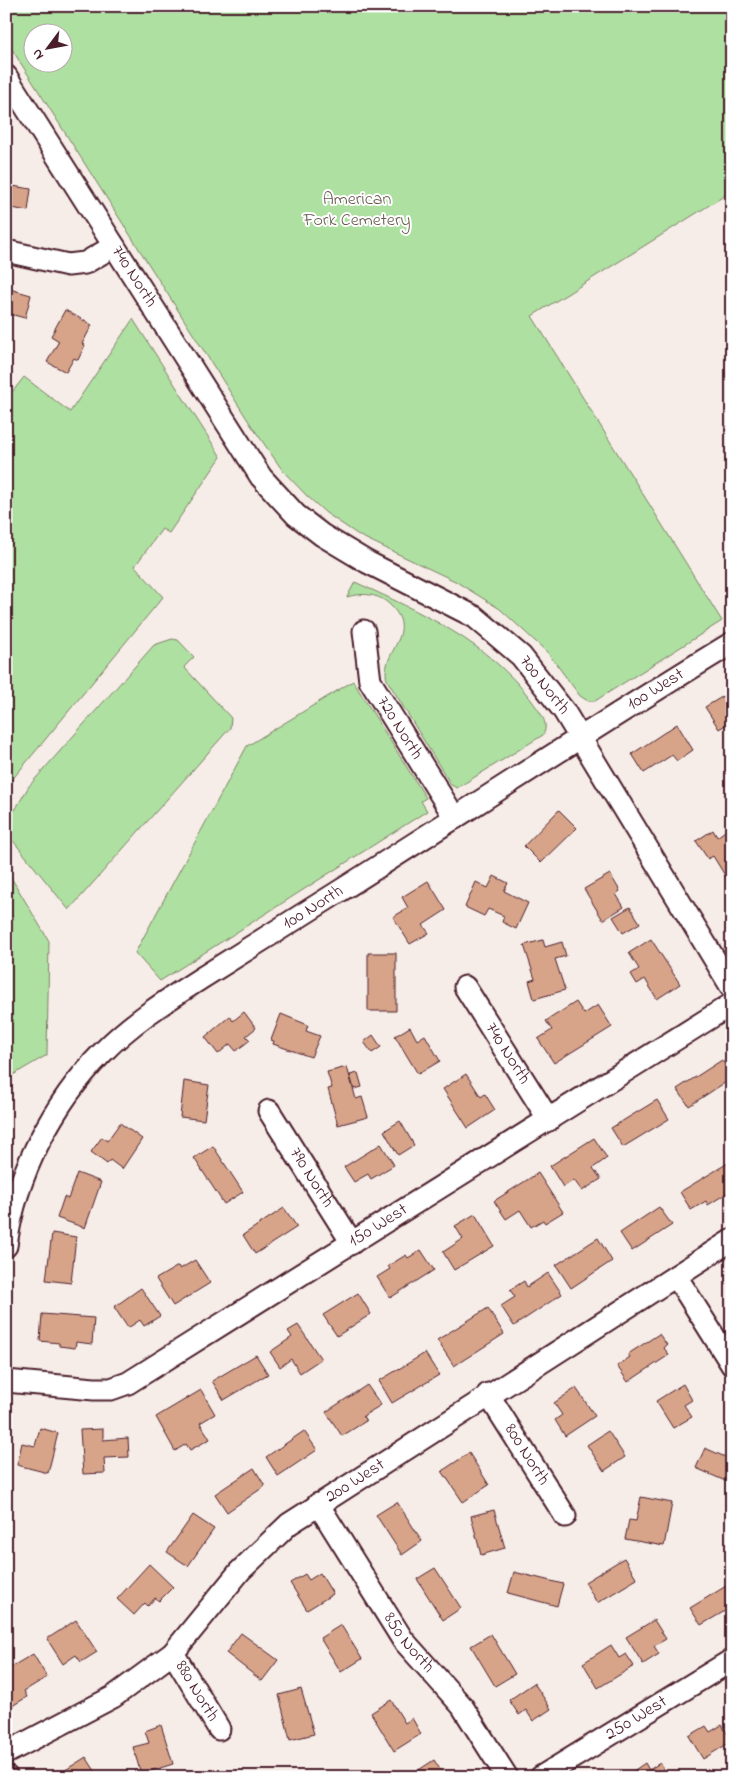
<svg xmlns="http://www.w3.org/2000/svg" width="738" height="1783" font-family="'Indie Flower',sans-serif">
<style>
.green{fill:#aee0a1;stroke:#7c8066;fill-rule:evenodd}
.building{fill:#d7a48a;stroke:#4a1f2b}
.lines{fill:none;stroke-linecap:round;stroke-linejoin:round}
.minor-casing{stroke:#4a1f2b;stroke-width:25}
.minor{stroke:#fff;stroke-width:21}
.labels{text-anchor:middle;dominant-baseline:central;stroke-width:4;stroke-linejoin:round;paint-order:stroke}
.park-label{font-size:18px;fill:#68594e;stroke:#fff}
.street-label{font-size:18px;fill:#4a1f2b;stroke:#fff}
</style>
<rect width="100%" height="100%" fill="#f7ede8"/>
<filter id="ink" filterUnits="userSpaceOnUse"><feTurbulence type="fractalNoise" baseFrequency=".02" numOctaves="2"/><feDisplacementMap in="SourceGraphic" scale="10" xChannelSelector="R" yChannelSelector="G"/><feConvolveMatrix kernelMatrix="1 2 1 2 8 2 1 2 1" color-interpolation-filters="sRGB"/></filter>
<g filter="url(#ink)">
<path class="green" d="M6,6H732V191L532,316L722,621L595,701H588L580,696L548,653L500,609L455,581L360,536L326,513L307,496L283,471L251,425L6,40ZM62,32V62H32V32Z
M133,319L221,457L169,533L162,529L135,566L163,597L6,787V390L13,391L24,377L70,412Z
M355,582C422,613 487,641 532,701C539,711 550,723 543,735L457,788L451,785L387,680C379,652 422,633 388,603C376,593 361,593 347,597Z
M172,639L178,640L194,657L184,667L231,718L230,728L69,910L6,832V817L15,810L29,786L154,645Z
M353,681L426,798L421,801L427,811L160,981L135,953L247,746Z
M6,869L49,941L47,1055L6,1079Z"/>
<path class="building" d="M6,185L31,189L28,211L6,207Z
M6,288L31,295L25,318L6,313Z
M65,310L92,325L82,344L85,345L78,360L74,358L66,372L47,362L59,341L51,336Z
M732,691V721L719,729L705,707Z
M677,724L693,750L677,761L672,755L644,773L632,754Z
M559,810L577,828L541,863L524,846Z
M713,830L717,837L725,831L732,842V881L729,882L713,856L708,859L696,841Z
M610,874L620,891L616,894L624,907L603,920L584,889Z
M494,876L508,883L504,891L528,903L516,929L502,922L504,916L488,909L484,916L465,907L476,882L488,888Z
M428,881L446,910L423,925L429,933L410,944L393,917L408,908L402,897Z
M630,907L640,923L623,933L613,917Z
M651,939L680,984L657,999L645,979L637,984L631,974L639,969L629,953Z
M543,940L545,947L562,942L566,956L555,959L565,990L534,999L529,981L535,979L524,945Z
M368,953H396V1011H368Z
M576,1002L584,1014L598,1005L612,1027L554,1063L538,1039L552,1030L546,1021Z
M244,1012L256,1028L246,1036L250,1040L236,1051L230,1044L218,1054L205,1037L230,1016L233,1021Z
M281,1014L308,1025L306,1031L320,1036L311,1057L273,1044L274,1041L271,1040Z
M410,1027L417,1040L425,1035L440,1061L418,1074L395,1036Z
M373,1035L381,1047L372,1053L364,1042Z
M722,1060L732,1075V1078L689,1106L677,1089Z
M347,1067L356,1099L362,1097L368,1117L338,1125L328,1089L332,1088L327,1072Z
M358,1073L362,1087L354,1089L350,1075Z
M466,1074L481,1097L485,1094L495,1110L468,1128L443,1089Z
M184,1081L209,1085L204,1120L180,1117Z
M657,1100L669,1119L623,1147L611,1128Z
M400,1121L414,1145L398,1155L384,1131Z
M120,1123L142,1139L122,1169L110,1160L107,1164L91,1152L102,1137L107,1141Z
M594,1138L607,1158L593,1168L601,1179L582,1191L574,1180L563,1187L550,1166Z
M381,1144L394,1165L371,1179L368,1174L354,1182L344,1167Z
M213,1146L243,1192L224,1204L194,1158Z
M728,1163L732,1169V1190L708,1205L706,1201L691,1210L680,1192Z
M77,1173L101,1182L85,1228L57,1218L64,1197L68,1199Z
M538,1173L563,1212L545,1223L543,1220L531,1227L520,1210L506,1219L494,1201Z
M659,1207L672,1225L632,1251L620,1233Z
M284,1208L297,1227L255,1254L243,1235Z
M475,1214L494,1246L454,1270L443,1252L463,1239L455,1226Z
M52,1233L76,1237L71,1283L46,1280Z
M598,1238L612,1261L571,1288L556,1265Z
M421,1250L434,1270L390,1298L377,1277L390,1269L388,1266L406,1255L408,1258Z
M195,1260L210,1283L173,1306L156,1279L178,1266L180,1269Z
M548,1273L562,1294L514,1326L501,1306L515,1297L510,1290L524,1281L527,1287Z
M141,1288L160,1316L144,1326L140,1320L128,1328L114,1307Z
M358,1293L371,1314L337,1336L323,1315Z
M488,1308L504,1334L454,1366L437,1340Z
M42,1314L94,1318L92,1344L76,1342L75,1348L59,1346V1343L40,1341Z
M298,1325L321,1359L300,1373L291,1359L280,1367L270,1352L292,1337L288,1331Z
M659,1334L667,1345L664,1348L669,1355L628,1382L617,1366L630,1357L628,1354Z
M425,1353L439,1375L392,1403L379,1381Z
M256,1355L268,1374L224,1400L212,1381Z
M683,1384L692,1400L684,1405L692,1417L673,1428L656,1401Z
M367,1385L381,1405L363,1416L366,1421L342,1436L326,1412Z
M576,1388L595,1416L565,1436L555,1420L562,1415L554,1403Z
M201,1390L215,1414L200,1423L210,1439L190,1450L186,1444L175,1451L156,1417Z
M40,1428L58,1433L48,1473L17,1465L22,1443L35,1446Z
M103,1429V1440L128,1438L129,1457L104,1458L105,1473L83,1474L80,1430Z
M304,1431L317,1450L278,1476L266,1457Z
M608,1431L625,1457L604,1471L587,1445Z
M705,1448L732,1460V1484L696,1468Z
M469,1453L489,1485L463,1502L442,1471Z
M254,1468L265,1486L227,1512L215,1494Z
M641,1497L672,1503L664,1546L625,1539L629,1520L636,1521Z
M397,1502L422,1541L402,1555L376,1515Z
M494,1510L505,1548L481,1555L471,1516Z
M193,1515L214,1529L188,1566L167,1552Z
M624,1558L637,1579L597,1603L585,1582Z
M149,1564L173,1587L159,1601L155,1598L148,1606L145,1603L134,1615L117,1599Z
M435,1568L461,1608L443,1620L417,1579Z
M514,1572L563,1584L557,1606L508,1593Z
M320,1573L333,1594L307,1610L290,1583L305,1574L309,1580Z
M731,1583L732,1607L701,1625L690,1608Z
M76,1620L97,1652L81,1662L76,1655L63,1664L47,1639Z
M654,1620L666,1639L654,1646L659,1654L643,1664L626,1637Z
M341,1625L362,1659L341,1672L320,1638Z
M241,1633L278,1660L262,1681L226,1653Z
M491,1634L515,1674L495,1686L471,1646Z
M611,1645L619,1658L626,1654L634,1666L598,1688L583,1663Z
M33,1654L47,1677L24,1691L27,1697L12,1706L6,1697V1670Z
M534,1683L551,1709L533,1721L526,1710L519,1715L509,1700Z
M301,1689L314,1734L290,1740L279,1695Z
M391,1700L405,1723L412,1718L421,1734L394,1751L371,1713Z
M161,1725L173,1764L141,1774L133,1747L149,1743L145,1731Z
M722,1725L732,1741L703,1759L689,1736L706,1726L710,1732Z
M86,1757L99,1777H56V1776Z
M434,1760L445,1777H408Z
M645,1763L649,1770L660,1763L669,1777H631L629,1774Z"/>
<g class="lines">
<defs>
<g id="minor">
<path id="s1" d="M6,76L261,477L296,515L322,535L367,562L475,617L521,656L564,711L732,988"/>
<path d="M6,251L68,265L85,263L114,246"/>
<path id="s2" d="M364,631L370,681L455,818"/>
<path id="s3" d="M465,987L549,1120"/>
<path id="s4" d="M269,1111L352,1243"/>
<path id="s5" d="M6,1246C15,1175 53,1103 103,1052C131,1023 166,1001 200,979C244,951 288,924 332,896C465,812 597,725 732,643"/>
<path d="M676,1276L732,1365"/>
<path id="s6" d="M6,1381L94,1389H111L128,1383L732,1004"/>
<path id="s7" d="M488,1394L565,1516"/>
<path id="s8" d="M318,1504L403,1640L462,1706L507,1777"/>
<path id="s9" d="M173,1653L219,1729"/>
<path id="s10" d="M6,1753L113,1697L173,1653L240,1571L289,1524L732,1240"/>
<path d="M6,1776L7,1777"/>
<path id="s11" d="M541,1777L732,1660"/>
</g>
</defs>
<use href="#minor" class="minor-casing"/>
<use href="#minor" class="minor"/>
</g>
</g>
<g class="labels">
<g class="park-label">
<text x="357" y="200">American<tspan x="357" dy="21">Fork Cemetery</tspan></text>
</g>
<g class="street-label">
<text stroke="none"><textPath href="#s1" startOffset="238">740 North</textPath></text>
<text stroke="none"><textPath href="#s1" startOffset="831">700 North</textPath></text>
<text stroke="none"><textPath href="#s5" startOffset="882">100 West</textPath></text>
<text stroke="none"><textPath href="#s2" startOffset="106">720 North</textPath></text>
<text stroke="none"><textPath href="#s5" startOffset="476">100 North</textPath></text>
<text stroke="none"><textPath href="#s3" startOffset="79">740 North</textPath></text>
<text stroke="none"><textPath href="#s4" startOffset="79">790 North</textPath></text>
<text stroke="none"><textPath href="#s6" startOffset="419">150 West</textPath></text>
<text stroke="none"><textPath href="#s7" startOffset="72">800 North</textPath></text>
<text stroke="none"><textPath href="#s10" startOffset="448">200 West</textPath></text>
<text stroke="none"><textPath href="#s8" startOffset="166">850 North</textPath></text>
<text stroke="none"><textPath href="#s9" startOffset="45">880 North</textPath></text>
<text stroke="none"><textPath href="#s11" startOffset="112">250 West</textPath></text>
</g>
</g>
<rect width="738" height="1783" fill="none" stroke="#fff" stroke-width="25"/>
<rect x="12" y="12" width="713" height="1758" fill="none" stroke="#4a1f2b" stroke-width="2" filter="url(#ink)"/>
<g transform="translate(48 48) rotate(238)"><circle r="24" fill="#ffffff" stroke="#b7a5aa"/>
<path d="M0-4L9 19L0 12L-9 19Z" fill="#4a1f2b"/>
<text y="-8" font-size="14" font-weight="bold" text-anchor="middle" fill="#4a1f2b">N</text>
</g>
</svg>
